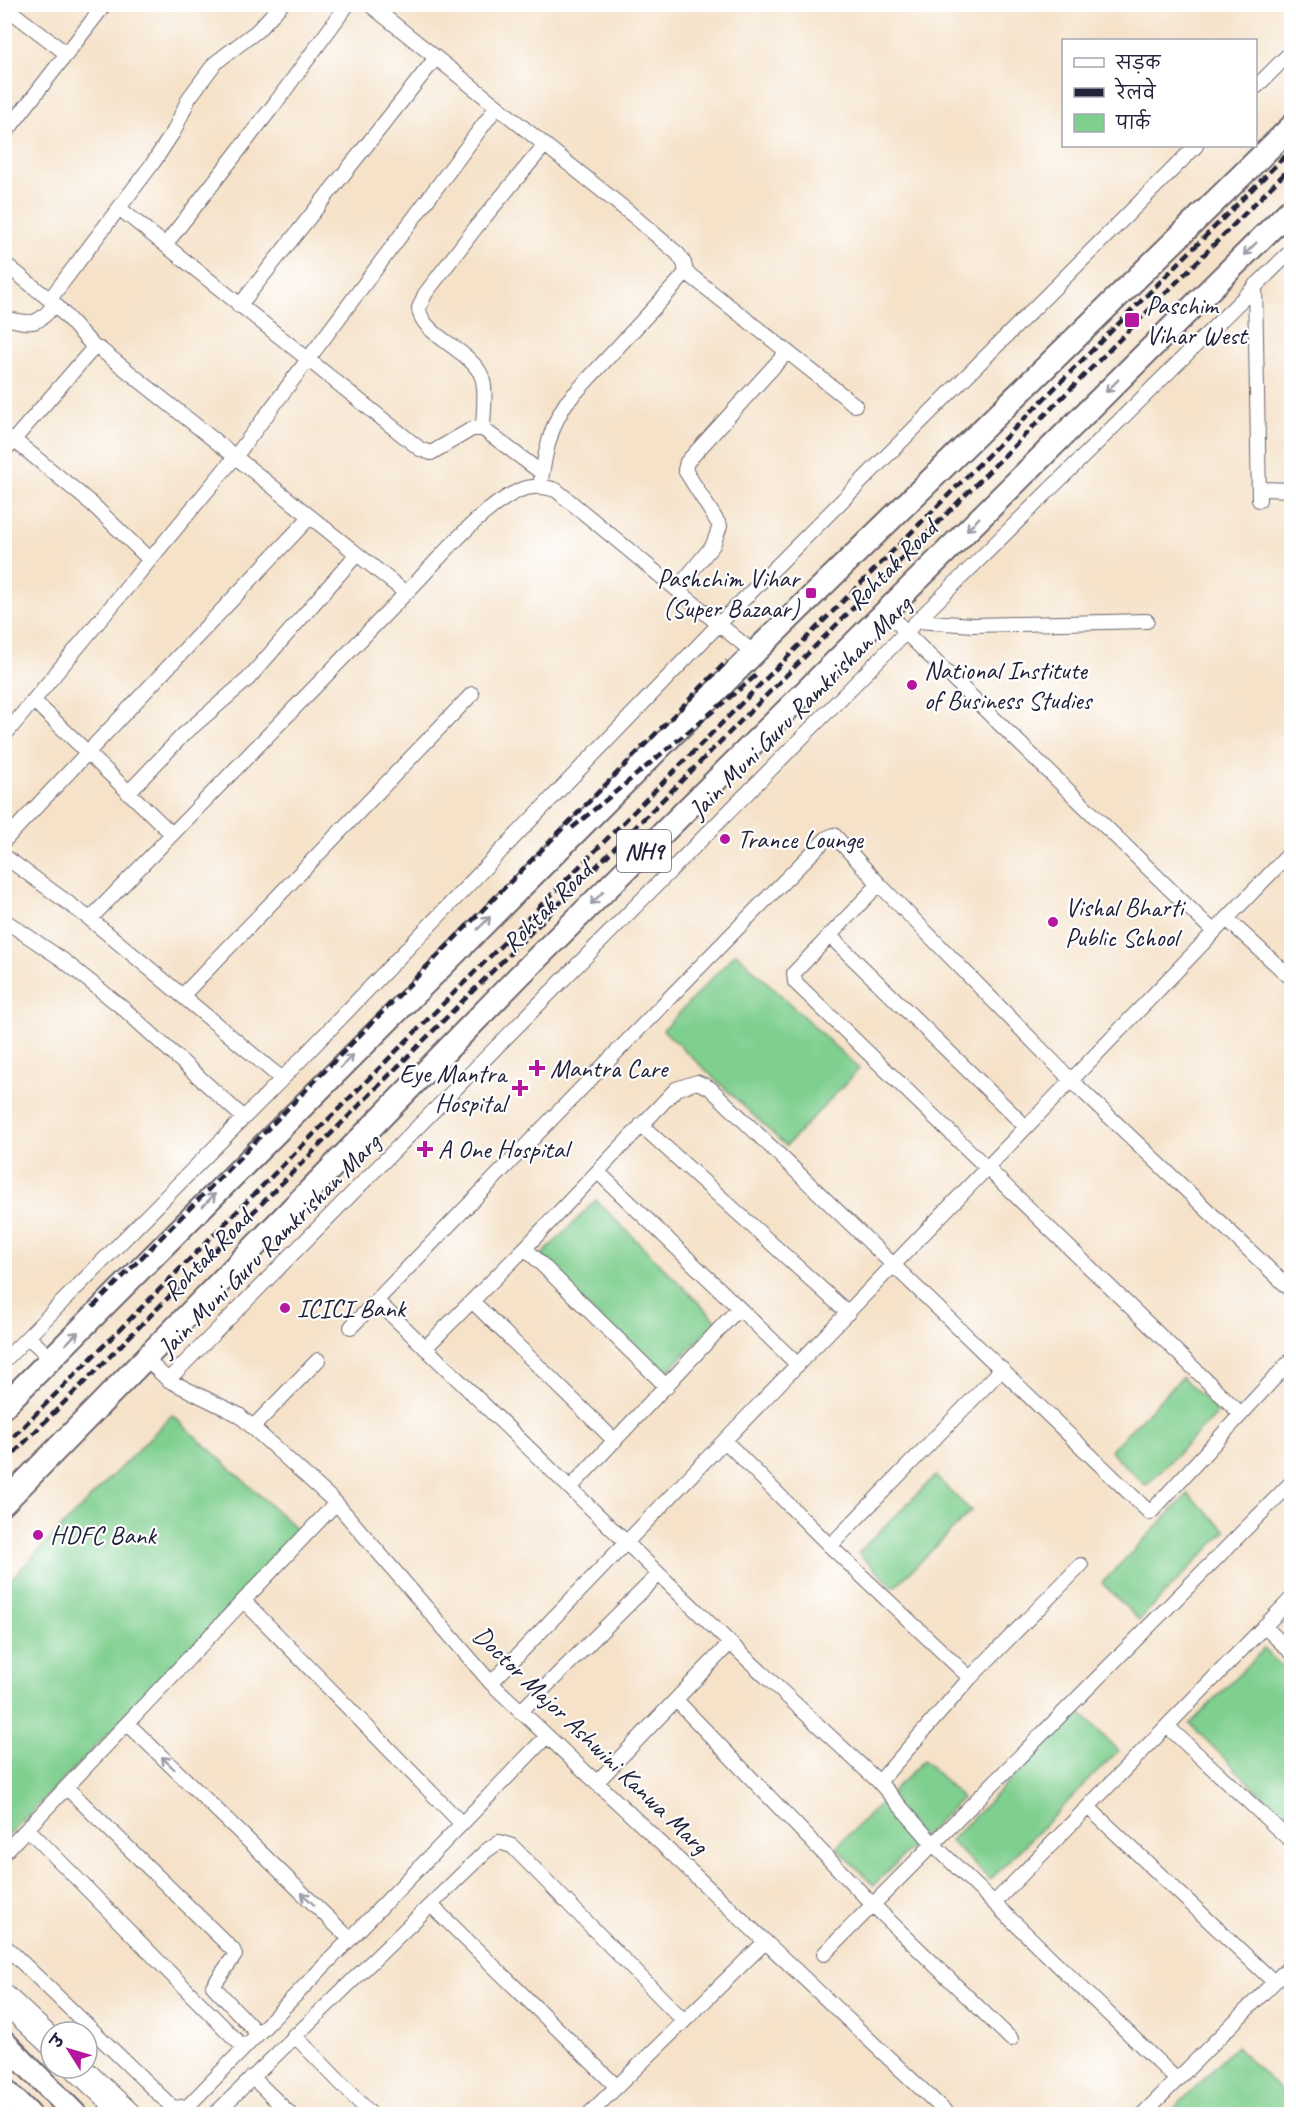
<svg xmlns="http://www.w3.org/2000/svg" width="1296" height="2119" font-family="Caveat,'Playpen Sans Deva',sans-serif">
<style>
.green{fill:#7fcf8f;stroke:#507865;stroke-width:1.5}
.lines{fill:none;stroke-linecap:round;stroke-linejoin:round}
.street-casing{stroke:#6c656d;stroke-width:16}
.primary-casing{stroke:#6c656d;stroke-width:26}
.highway-casing{stroke:#6c656d;stroke-width:28}
.street{stroke:#fff;stroke-width:14}
.primary{stroke:#fff;stroke-width:22}
.highway{stroke:#fff;stroke-width:26}
.rail{stroke:#22223b;stroke-width:4.5;stroke-dasharray:9 4.5;stroke-linecap:butt}
.oneway{stroke:#9c9ca7}
.poi-dot{fill:#b5179e;stroke:#fff;stroke-width:2}
.labels{text-anchor:middle;dominant-baseline:central;stroke-width:4.5;stroke-linejoin:round;paint-order:stroke}
.shield{fill:#fff;stroke:#646476;stroke-width:1.5}
.shield-label{font-size:24px;font-weight:bold;fill:#22223b}
.poi-label{font-size:26px;fill:#22223b;stroke:#fff;text-anchor:start}
.street-label{font-size:26px;fill:#22223b;stroke:#fff}
</style>
<rect width="100%" height="100%" fill="#fff"/>
<filter id="ink" filterUnits="userSpaceOnUse"><feTurbulence type="fractalNoise" baseFrequency=".0167" numOctaves="2"/><feDisplacementMap in="SourceGraphic" scale="12" xChannelSelector="R" yChannelSelector="G"/><feConvolveMatrix kernelMatrix="1 2 1 2 8 2 1 2 1" color-interpolation-filters="sRGB"/></filter>
<filter id="wash" filterUnits="userSpaceOnUse"><feTurbulence type="fractalNoise" baseFrequency=".008" numOctaves="4" result="noise"/><feDisplacementMap in="SourceGraphic" scale="24" xChannelSelector="R" yChannelSelector="G"/><feGaussianBlur stdDeviation="1.35" result="paint"/><feColorMatrix in="noise" values="0 0 0 0 0 0 0 0 0 0 0 0 0 0 0 0 0 1.4 0 .05"/><feComposite in="paint" operator="in"/></filter>
<g filter="url(#wash)">
<rect width="100%" height="100%" fill="#f5e2c9"/>
<path class="green" d="M736,953L859,1069L786,1146L663,1030Z
M596,1200L717,1321L660,1379L539,1258Z
M1182,1377L1218,1412L1146,1486L1110,1451Z
M172,1415L303,1535L5,1839V1585Z
M935,1476L971,1511L894,1588L858,1553Z
M1188,1494L1226,1531L1139,1620L1102,1583Z
M1264,1649L1291,1675V1824L1190,1724Z
M1079,1711L1118,1751L990,1880L950,1841Z
M924,1760L962,1798L874,1885L836,1847Z
M1236,2046L1291,2101V2114H1169Z"/>
</g>
<g filter="url(#ink)">
<g class="lines">
<defs>
<path id="street" d="M369,4L630,213L678,254L684,263L686,272L678,282L566,403C549,429 545,455 540,486
M4,6L67,54
M1256,87L1292,51
M4,135L105,4
M119,208L420,449L431,453L472,429H483L542,473
M165,245L274,105L348,4
M4,263L55,304L95,348
M686,272L855,405
M1255,285L1259,500
M50,299L153,163L174,131L189,98L215,63L257,31L282,4
M239,306L435,59
M4,318C33,324 36,327 55,304
M483,429C483,413 487,392 482,377C472,350 420,335 419,308L425,294L477,226L544,146
M14,440L92,504L150,560
M4,451L90,352L95,348L100,349L406,593C439,560 477,510 520,490C532,485 544,486 556,490L754,653
M1259,489L1292,490
M677,589L713,545L720,526L685,470L687,462L786,353
M887,609L906,633L1214,932
M917,621L973,625L1147,621
M34,701L172,834
M4,736L235,457L496,108
M128,793L183,735L248,679L357,554
M4,841L310,517
M4,856L90,919L282,1079
M90,919L406,593
M1227,919L1292,979
M4,920L63,960L124,1009L244,1118
M829,935L1026,1127
M183,995L472,694
M641,1125L848,1313
M598,1172L798,1365
M525,1248L667,1387
M377,1301L730,1643L879,1782L934,1845L1177,2080
M472,1301L615,1441
M351,1327C509,1163 666,999 827,838L834,835L879,884
M28,1337L52,1359
M425,1348L525,1248L676,1089L697,1082L710,1088L1150,1513L1292,1359
M146,1359L168,1380L239,1415L336,1503L491,1683L948,2114
M4,1361L282,1079L719,624L1196,146
M168,1380L917,621L1292,250
M1241,1414L795,982L794,973L879,884L1072,1081L1292,1291
M253,1427L318,1360
M725,1441L830,1546L970,1678
M570,1488L739,1308
M830,1546L1002,1369
M244,1601L462,1824
M1264,1626L1292,1653
M491,1683L1292,851
M676,1700L873,1905L1011,2039
M520,1712L659,1574
M128,1724L350,1939
M1167,1726L1292,1842
M879,1782L970,1678L1081,1565
M596,1783L730,1643
M67,1788L233,1950L235,1955L213,1986L258,2034
M1088,1807L1274,1982
M28,1829L244,2048
M4,1853L336,1503
M994,1903L1292,1598
M432,1906L617,2087
M4,1945L171,2106L176,2108L188,2106L547,1736
M824,1954L1292,1482
M294,2035L371,2114
M252,2077L290,2114
M215,2114L486,1851L499,1842L512,1846L684,2021
M589,2114L765,1942
M1143,2114L1292,1964"/>
<path id="primary" d="M4,1406L754,653L1292,126
M4,1503L522,973L1292,208
M4,2042L75,2114
M4,2089L29,2114"/>
<path id="highway" d="M4,1998L51,2042
M78,2068L127,2114"/>
</defs>
<use href="#street" class="street-casing"/>
<use href="#primary" class="primary-casing"/>
<use href="#highway" class="highway-casing"/>
<use href="#street" class="street"/>
<use href="#primary" class="primary"/>
<use href="#highway" class="highway"/>
<path class="rail" d="M572,828L759,673
M93,1307L727,661
M4,1446L1292,149
M4,1463L1292,166"/>
</g>
<defs><path id="oneway-shaft" d="M-6 0H5M1.5-3L5.5 0L1.5 3" fill="none" stroke-width="1.6" stroke-linecap="round" stroke-linejoin="round" transform="scale(1.5)"/></defs>
<g class="oneway">
<use href="#oneway-shaft" transform="translate(1250 249) rotate(135)"/>
<use href="#oneway-shaft" transform="translate(1112 386) rotate(135)"/>
<use href="#oneway-shaft" transform="translate(973 524) rotate(135)"/>
<use href="#oneway-shaft" transform="translate(597 898) rotate(135)"/>
<use href="#oneway-shaft" transform="translate(484 923) rotate(-45)"/>
<use href="#oneway-shaft" transform="translate(347 1061) rotate(-45)"/>
<use href="#oneway-shaft" transform="translate(209 1200) rotate(-45)"/>
<use href="#oneway-shaft" transform="translate(72 1338) rotate(-45)"/>
<use href="#oneway-shaft" transform="translate(168 1763) rotate(-136)"/>
<use href="#oneway-shaft" transform="translate(308 1899) rotate(-136)"/>
</g>
</g>
<g class="poi-dot">
<rect x="1124" y="312" width="16" height="16" rx="3"/>
<rect x="805" y="587" width="12" height="12" rx="3"/>
<circle cx="912" cy="685" r="6"/>
<circle cx="725" cy="839" r="6"/>
<circle cx="1053" cy="922" r="6"/>
<path d="M534 1059h6v6h6v6h-6v6h-6v-6h-6v-6h6z"/>
<path d="M517 1079h6v6h6v6h-6v6h-6v-6h-6v-6h6z"/>
<path d="M422 1140h6v6h6v6h-6v6h-6v-6h-6v-6h6z"/>
<circle cx="285" cy="1308" r="6"/>
<circle cx="38" cy="1535" r="6"/>
</g>
<g class="labels">
<rect class="shield" x="617" y="830" width="54" height="42" rx="4.5"/>
<g class="shield-label">
<text x="644" y="851">NH9</text>
</g>
<g class="poi-label">
<text x="1146" y="305">Paschim<tspan x="1146" dy="30">Vihar West</tspan></text>
<text x="799" y="578" text-anchor="end">Pashchim Vihar<tspan x="799" dy="30">(Super Bazaar)</tspan></text>
<text x="924" y="670">National Institute<tspan x="924" dy="30">of Business Studies</tspan></text>
<text x="737" y="839">Trance Lounge</text>
<text x="1065" y="907">Vishal Bharti<tspan x="1065" dy="30">Public School</tspan></text>
<text x="550" y="1068">Mantra Care</text>
<text x="506" y="1073" text-anchor="end">Eye Mantra<tspan x="506" dy="30">Hospital</tspan></text>
<text x="438" y="1149">A One Hospital</text>
<text x="297" y="1308">ICICI Bank</text>
<text x="50" y="1535">HDFC Bank</text>
</g>
<g class="street-label">
<text transform="translate(892 565) rotate(-45)">Rohtak Road</text>
<text transform="translate(800 707) rotate(-45)">Jain Muni Guru Ramkrishan Marg</text>
<text transform="translate(547 907) rotate(-45)">Rohtak Road</text>
<text transform="translate(269 1245) rotate(-45)">Jain Muni Guru Ramkrishan Marg</text>
<text transform="translate(207 1255) rotate(-46)">Rohtak Road</text>
<text transform="translate(591 1740) rotate(44)">Doctor Major Ashwini Kanwa Marg</text>
</g>
</g>
<rect width="1296" height="2119" fill="none" stroke="#fff" stroke-width="24"/>
<rect x="1062" y="39" width="195" height="108" fill="#ffffff" stroke="#a7a7b1" stroke-width="1.5"/>
<rect x="1074" y="58" width="30" height="9" fill="#ffffff" stroke="#a7a7b1" stroke-width="1.5"/>
<text x="1116" y="69" font-size="18" fill="#22223b">सड़क</text>
<rect x="1074" y="88" width="30" height="9" fill="#22223b" stroke="#a7a7b1" stroke-width="1.5"/>
<text x="1116" y="99" font-size="18" fill="#22223b">रेलवे</text>
<rect x="1074" y="114" width="30" height="18" fill="#7fcf8f" stroke="#a7a7b1" stroke-width="1.5"/>
<text x="1116" y="129" font-size="18" fill="#22223b">पार्क</text>
<g transform="translate(69 2050) rotate(307)"><circle r="28" fill="#ffffff" stroke="#a7a7b1" stroke-width="1.5"/>
<path d="M0-4.5L10 22L0 15L-10 22Z" fill="#b5179e"/>
<text y="-9" font-size="16" font-weight="bold" text-anchor="middle" fill="#22223b">उ</text>
</g>
</svg>
